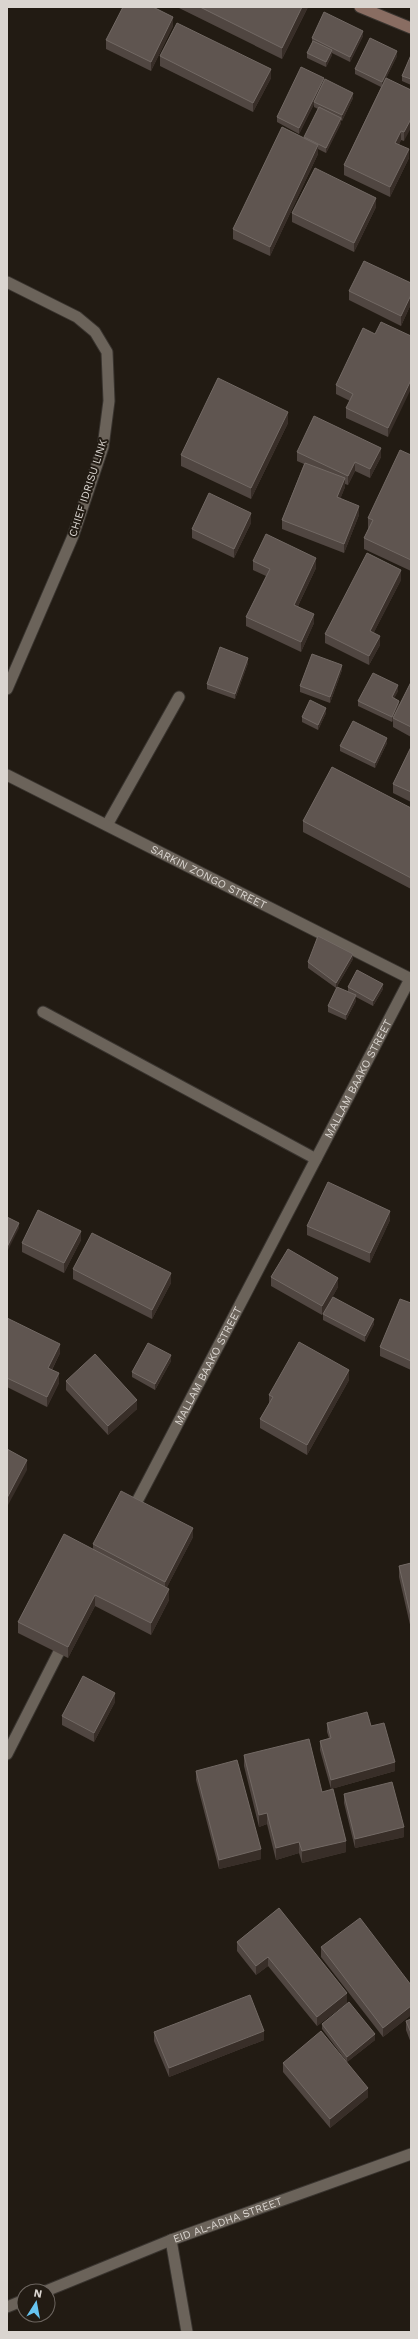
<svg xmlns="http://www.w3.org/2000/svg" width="418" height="2339" font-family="'Work Sans',sans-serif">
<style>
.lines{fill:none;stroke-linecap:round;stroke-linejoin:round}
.service-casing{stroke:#39342f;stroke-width:13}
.minor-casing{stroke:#39342f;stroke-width:13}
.secondary-casing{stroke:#39342f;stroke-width:13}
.service{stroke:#6b635a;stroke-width:11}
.minor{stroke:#6b635a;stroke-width:11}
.secondary{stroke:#896d62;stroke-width:11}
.wall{fill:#504641}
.shaded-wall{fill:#382e28}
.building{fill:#5f5550;stroke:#726964}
.labels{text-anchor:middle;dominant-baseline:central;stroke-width:4;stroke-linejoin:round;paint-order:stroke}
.street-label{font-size:11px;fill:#dad5d0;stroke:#221b13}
</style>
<rect width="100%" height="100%" fill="#221b13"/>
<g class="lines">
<defs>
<path id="service" d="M107,825L179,697
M43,1012L316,1159"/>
<g id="minor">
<path d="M7,282L77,317L95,332L107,352L109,401L103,447L73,536L7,689"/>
<path id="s1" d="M7,775L411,979"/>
<path id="s2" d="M131,1513L410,979"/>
<path d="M7,1754L65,1640"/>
<path d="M171,2240L187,2332"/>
<path id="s3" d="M46,2291L171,2240L411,2154"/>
<path d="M7,2307L24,2300"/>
</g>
<path id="secondary" d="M360,7L411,28"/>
</defs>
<use href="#service" class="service-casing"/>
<use href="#minor" class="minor-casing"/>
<use href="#secondary" class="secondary-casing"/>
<use href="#service" class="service"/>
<use href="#minor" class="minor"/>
<use href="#secondary" class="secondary"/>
</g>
<path class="wall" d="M177,7H308L282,59Z
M173,26L151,71L106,49V40Z
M363,36L350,62L332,53V55L326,67L307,58V53L312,43V38Z
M411,55V85L402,81V76Z
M160,56L271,78L253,112L160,66Z
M397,56L386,78L411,90L404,141L401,140L399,144L409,158L390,197L344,175V165L381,87L355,74V69Z
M324,81L353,98L342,121L341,120V123L326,153L318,149V154L270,256L233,239V229L304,138L318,109L314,107V104L299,134L277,122V117Z
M376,207L354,252L292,222V213Z
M411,283V304L401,326L349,300V291Z
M375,334L411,336L388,437L346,418V408L350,401L336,394V385Z
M288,423L251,499L181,466V455Z
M297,452L381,457L370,478L355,471L348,485L345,484V487L340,499L359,515L344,553L282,529V520L304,464L297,461Z
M411,455V571L364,549V538L368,529V518Z
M251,523L234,558L192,538V529Z
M253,561L316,568L298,606L314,623L301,652L246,626V617L266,576L253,570Z
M401,580L374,632L380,645L369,665L325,643V634Z
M248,663L235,699L207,689V684Z
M342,670L330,703L300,692V686Z
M411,682V737L393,727V720L392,722L358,706V701L398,691L394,698L399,705Z
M326,713L318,730L302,722V717Z
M387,743L375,768L340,751V746Z
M411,747V802L393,793V784Z
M411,808V889L303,832V821Z
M353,959L336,988L308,968V962Z
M348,987L383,989L373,1006L356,997V1001L346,1020L328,1012V1006L348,992Z
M390,1220L370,1263L307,1235V1226Z
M81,1240L64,1273L22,1252V1243Z
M73,1269L171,1283L152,1319L73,1279Z
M271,1277L338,1287L322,1315L271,1286Z
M411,1303V1370L380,1356V1347Z
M323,1314L374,1324L365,1342L323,1320Z
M7,1318L60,1353L52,1370L59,1383L47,1407L7,1387Z
M171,1361L155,1390L132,1377V1372Z
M349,1380L307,1455L260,1428V1419L269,1403V1395Z
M66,1381L137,1409L108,1435L66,1390Z
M193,1537L167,1587L169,1600L151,1635L95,1606L68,1658L18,1633V1622L93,1549V1544Z
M411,1563V1629L399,1577V1566Z
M115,1702L94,1742L62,1725V1716Z
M327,1723L371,1726L395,1771L331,1789L320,1750V1741L329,1738L327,1732Z
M244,1755L322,1792L346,1852L302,1863L299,1853L276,1860L267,1824L259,1827L244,1766Z
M196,1771L261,1859L219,1869L196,1780Z
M344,1794L404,1837L355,1848L344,1803Z
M279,1908L347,2003L317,2026L268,1966L256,1975L237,1951V1942Z
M321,1947L411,1985V2015L383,2037L321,1957Z
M411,2019V2043L406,2030V2021Z
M322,2024L375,2040L347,2062L322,2029Z
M154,2032L264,2040L169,2077L154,2041Z
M283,2063L368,2097L330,2128L283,2072Z"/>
<path class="shaded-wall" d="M302,7H308L282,59V48Z
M173,17V26L151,71V62Z
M363,31V36L350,62V57Z
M332,50V55L326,67V62Z
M397,51V56L382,87V82Z
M271,69V78L253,112V103Z
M324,78V84L314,102V104L299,134V128Z
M353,93V98L342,121V115Z
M341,118V123L326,153V148Z
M411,119V128L404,141V132Z
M401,131V140L395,152V143Z
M318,145V154L270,256V247Z
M409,149V158L390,197V187Z
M376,198V207L354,252V243Z
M411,295V304L401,326V316Z
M411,380V389L388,437V428Z
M288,412V423L251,499V488Z
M381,448V457L370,478V469Z
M355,462V471L348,485V476Z
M345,478V487L337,507V497Z
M359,506V515L344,553V544Z
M251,513V523L234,558V549Z
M316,558V568L294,614V605Z
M401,570V580L370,640V631Z
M314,614V623L301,652V642Z
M380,636V645L369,665V656Z
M248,658V663L235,699V694Z
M342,665V670L330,703V697Z
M398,685V691L392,703V697Z
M399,701V707L393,718L392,722V717Z
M326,708V713L318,730V725Z
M387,738V743L375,768V763Z
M353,954V959L336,988V983Z
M383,984V989L373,1006V1001Z
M356,995V1001L346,1020V1015Z
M390,1211V1220L370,1263V1253Z
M19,1223V1228L7,1252V1247Z
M81,1231V1240L64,1273V1263Z
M171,1273V1283L152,1319V1310Z
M338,1278V1287L322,1315V1306Z
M374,1319V1324L365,1342V1336Z
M60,1344V1353L48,1377V1368Z
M171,1355V1361L155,1390V1384Z
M349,1370V1380L307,1455V1445Z
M59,1373V1383L47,1407V1397Z
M137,1400V1409L108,1435V1426Z
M27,1460V1470L7,1507V1498Z
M193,1528V1537L165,1591V1582Z
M169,1589V1600L151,1635V1623Z
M95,1595V1606L68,1658V1647Z
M115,1693V1702L94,1742V1733Z
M395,1762V1771L331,1789V1780Z
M267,1813V1824L259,1827V1815Z
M404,1827V1837L355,1848V1839Z
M346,1841V1852L302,1863V1851Z
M299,1842V1853L276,1860V1848Z
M261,1849V1859L219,1869V1860Z
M268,1957V1966L256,1975V1966Z
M347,1993V2003L317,2026V2017Z
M411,2006V2015L383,2037V2028Z
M264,2031V2040L169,2077V2068Z
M375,2034V2040L347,2062V2057Z
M368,2088V2097L330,2128V2119Z"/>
<path class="building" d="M123,7H153L173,17L151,62L106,40Z
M200,7H302L282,48Z
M324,12L363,31L350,57L312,38Z
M177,23L271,69L253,103L160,56Z
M370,38L397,51L382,82L355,69Z
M313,41L332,50L326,62L307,53Z
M411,55V79L402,76Z
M301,67L324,78L299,128L277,117Z
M386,78L411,90V119L404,132L401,131L395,143L409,149L390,187L344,165Z
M325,79L353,93L342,115L314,102Z
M319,107L341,118L326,148L304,137Z
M282,127L318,145L270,247L233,229Z
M315,168L376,198L354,243L292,213Z
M364,261L411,283V295L401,316L349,291Z
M381,322L411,336V380L388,428L346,408L353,394L336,385L363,328L375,334Z
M218,378L288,412L251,488L181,455Z
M314,416L381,448L370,469L355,462L348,476L297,452Z
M400,450L411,455V560L364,538L373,520L368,518Z
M305,463L345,478L337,497L359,506L344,544L282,520Z
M209,493L251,513L234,549L192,529Z
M266,534L316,558L294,605L314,614L301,642L246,617L270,569L253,561Z
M367,553L401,570L370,631L380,636L369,656L325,634Z
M220,647L248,658L235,694L207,684Z
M312,654L342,665L330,697L300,686Z
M373,673L398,685L392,697L399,701L392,717L358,701Z
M411,682V727L393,718Z
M310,700L326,708L318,725L302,717Z
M353,721L387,738L375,763L340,746Z
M411,747V792L393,784Z
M332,767L411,808V878L303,821Z
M318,936L353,954L336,983L308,962Z
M357,970L383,984L373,1001L348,987Z
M337,987L356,995L346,1015L328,1006Z
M328,1182L390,1211L370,1253L307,1226Z
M38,1210L81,1231L64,1263L22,1243Z
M7,1217L19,1223L7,1247Z
M92,1233L171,1273L152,1310L73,1269Z
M288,1249L338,1278L322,1306L271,1277Z
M333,1297L374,1319L365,1336L323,1314Z
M400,1299L411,1303V1361L380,1347Z
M7,1318L60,1344L48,1368L59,1373L47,1397L7,1378Z
M299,1342L349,1370L307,1445L260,1419L273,1397L269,1395Z
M148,1343L171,1355L155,1384L132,1372Z
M95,1354L137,1400L108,1426L66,1381Z
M7,1449L27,1460L7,1498Z
M121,1491L193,1528L165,1582L93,1544Z
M64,1534L169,1589L151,1623L95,1595L68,1647L18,1622Z
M411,1563V1617L399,1566Z
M83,1676L115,1693L94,1733L62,1716Z
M367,1712L371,1726L384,1723L395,1762L331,1780L320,1741L331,1738L327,1723Z
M309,1739L322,1792L333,1789L346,1841L302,1851L299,1842L276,1848L267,1813L259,1815L244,1755Z
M237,1760L261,1849L219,1860L196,1771Z
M392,1782L404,1827L355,1839L344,1794Z
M279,1908L347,1993L317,2017L268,1957L256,1966L237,1942Z
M360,1918L411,1985V2006L383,2028L321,1947Z
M250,1995L264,2031L169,2068L154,2032Z
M349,2002L375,2034L347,2057L322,2024Z
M411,2019V2033L406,2021Z
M321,2031L368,2088L330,2119L283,2063Z"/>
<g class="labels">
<g class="street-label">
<text transform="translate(88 488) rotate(-72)">CHIEF IDRISU LINK</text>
<text stroke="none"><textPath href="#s1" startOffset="226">SARKIN ZONGO STREET</textPath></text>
<text stroke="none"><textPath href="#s2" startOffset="490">MALLAM BAAKO STREET</textPath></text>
<text stroke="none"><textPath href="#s2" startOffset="166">MALLAM BAAKO STREET</textPath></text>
<text stroke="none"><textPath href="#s3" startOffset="195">EID AL-ADHA STREET</textPath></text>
</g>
</g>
<rect width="418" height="2339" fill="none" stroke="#dad5d0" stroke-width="16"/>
<g transform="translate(36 2303) rotate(11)"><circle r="19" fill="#221b13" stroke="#6c655f"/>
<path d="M0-3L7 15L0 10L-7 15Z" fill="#67c4f0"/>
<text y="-6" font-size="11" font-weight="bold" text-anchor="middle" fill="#dad5d0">N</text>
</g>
</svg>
